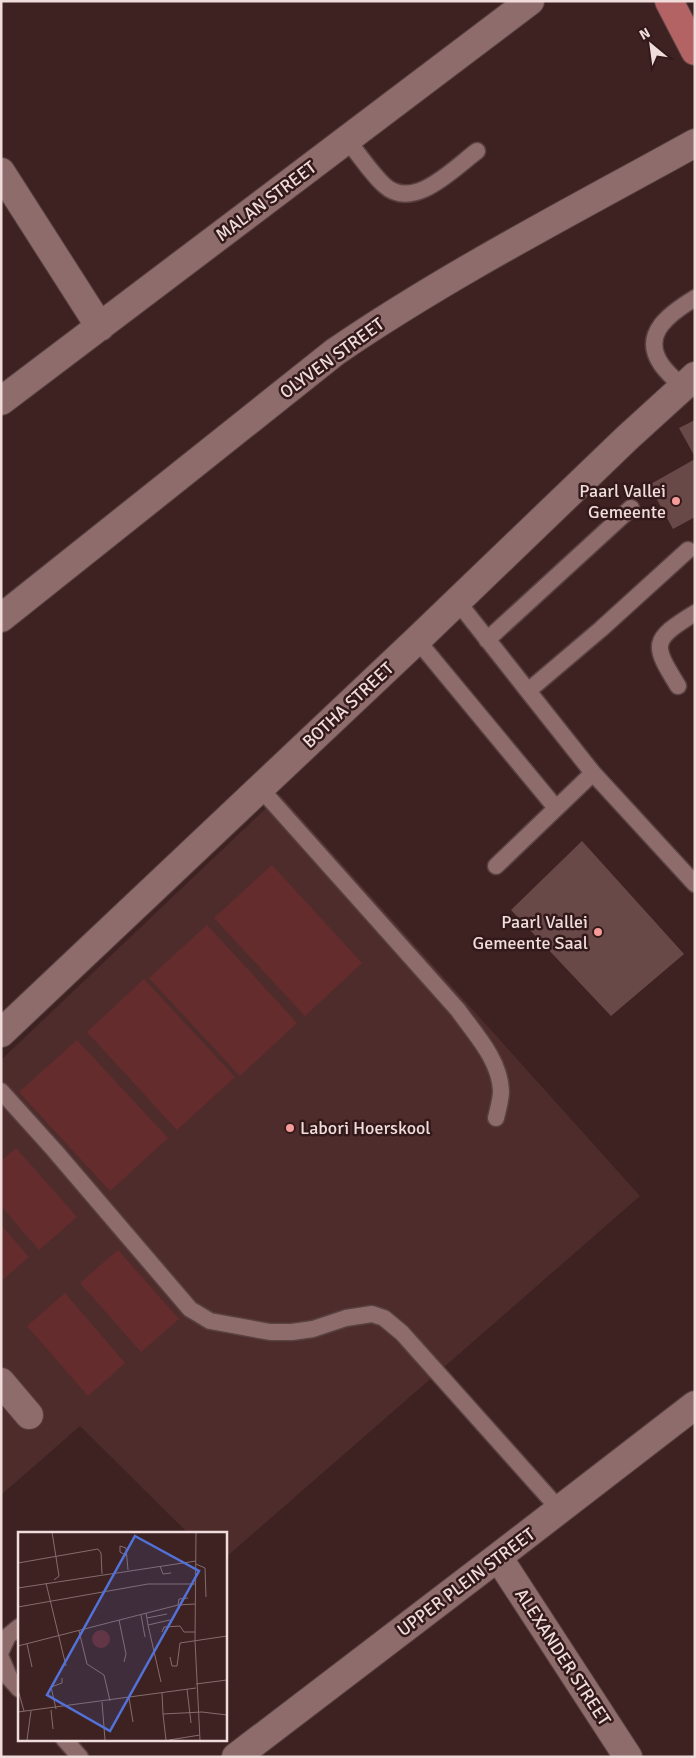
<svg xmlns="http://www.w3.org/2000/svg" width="696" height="1758" font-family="Signika,sans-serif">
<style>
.built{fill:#4e2c2c}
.green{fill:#652c2d}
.building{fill:#684948}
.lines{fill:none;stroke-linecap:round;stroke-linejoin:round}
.lane-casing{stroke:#594141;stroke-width:19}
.street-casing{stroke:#594141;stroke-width:30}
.primary-casing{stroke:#594141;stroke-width:30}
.lane{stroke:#8e6c6b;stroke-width:16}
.street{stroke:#8e6c6b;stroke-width:28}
.primary{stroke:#b46364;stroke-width:28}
.poi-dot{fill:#f59b9a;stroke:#331919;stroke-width:2}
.labels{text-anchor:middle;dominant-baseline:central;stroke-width:5;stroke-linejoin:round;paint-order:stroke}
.street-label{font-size:18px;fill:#efdcdb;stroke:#331919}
.poi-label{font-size:18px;fill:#efdcdb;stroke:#331919;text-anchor:end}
.inset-road{fill:none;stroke:#856c6c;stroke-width:1}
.view{fill:#5272d9;fill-opacity:0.15;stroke:#5272d9;stroke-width:2.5}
.inset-edge{fill:none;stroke:#efdcdb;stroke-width:2.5}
</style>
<rect width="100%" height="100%" fill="#3e2222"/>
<path class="built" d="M280,795L640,1196L225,1558V1533H188L80,1426L1,1495V1060Z"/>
<path class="green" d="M272,865L362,963L305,1016L214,918Z
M207,925L297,1023L240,1076L149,978Z
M144,979L235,1077L177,1130L87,1032Z
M77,1040L168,1138L110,1191L19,1092Z
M16,1148L77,1217L39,1250L1,1206V1161Z
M1,1225L29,1257L1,1281Z
M118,1250L179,1319L141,1352L80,1283Z
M65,1293L125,1363L88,1396L27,1326Z"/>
<path class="building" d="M695,420V457L679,428Z
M695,459V517L673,529L649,485Z
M582,841L684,954L611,1016L511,910Z"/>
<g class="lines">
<defs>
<path id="lane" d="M347,140C359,154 370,172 384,185C413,212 453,169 477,151
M682,387C675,379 666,372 661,364C640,333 672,312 695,298
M457,601L528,691L601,629L688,550
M417,640L556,808
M487,640L631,508
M678,686C652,644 651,640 695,613
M528,691L593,773L695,884
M260,788L458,1010C475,1034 500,1060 501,1091C501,1100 498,1109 496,1118
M496,866L593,773
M1,1091L55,1151L190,1309L210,1321L270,1332H292L313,1329L346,1318L372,1314L384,1318L402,1333L560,1510
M1,1651L8,1636L19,1627
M1,1658L10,1679L19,1689
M64,1739L80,1757"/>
<path id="street" d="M1,172L100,327
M1,401L530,1
M1,618L335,352C449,274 574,210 695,143
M1,1033L417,640L627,438L695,376
M1,1382L29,1415
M498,1557L628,1757
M236,1757L498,1557L695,1405"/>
<path id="primary" d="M669,1L695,51"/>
</defs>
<use href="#lane" class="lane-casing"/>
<use href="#street" class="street-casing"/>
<use href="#primary" class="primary-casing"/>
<use href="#lane" class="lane"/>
<use href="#street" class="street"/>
<use href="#primary" class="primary"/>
</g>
<g class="poi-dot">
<circle cx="676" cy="501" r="5"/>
<circle cx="598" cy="932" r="5"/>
<circle cx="290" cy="1128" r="5"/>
</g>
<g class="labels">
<g class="street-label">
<text transform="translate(266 201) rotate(-37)">MALAN STREET</text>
<text transform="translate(332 358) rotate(-36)">OLYVEN STREET</text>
<text transform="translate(348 705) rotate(-43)">BOTHA STREET</text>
<text transform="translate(466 1582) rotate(-37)">UPPER PLEIN STREET</text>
<text transform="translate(563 1657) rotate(57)">ALEXANDER STREET</text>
</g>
<g class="poi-label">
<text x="666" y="491">Paarl Vallei<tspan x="666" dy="21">Gemeente</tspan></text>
<text x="588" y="922">Paarl Vallei<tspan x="588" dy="21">Gemeente Saal</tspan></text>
<text x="300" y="1128" text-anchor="start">Labori Hoerskool</text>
</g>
</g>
<g transform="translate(18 1532)">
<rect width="209" height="209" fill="#3e2222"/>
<path d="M74 107a9 9 0 1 1 18 0a9 9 0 1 1-18 0Z" fill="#652c2d"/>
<path class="inset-road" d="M34,0L41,44L36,48M178,0L177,109L182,208M109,24L102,20V14L108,16L110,38M0,31L80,17L83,21L84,42M178,32L187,36L188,65M142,34L145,42L153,41M28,51L48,134M0,56L178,29M160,73L161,67L170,66M0,75L130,52H178M128,81L130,93L152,88M123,83L127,105M129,86L149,82M101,88L108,122L106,130M130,93L143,150M61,99L69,132L86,143L92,169M144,100L146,95L162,94L166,100H177M9,112L14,135M0,114L160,73L177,72M152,125L154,134H159L162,111L209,104M178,152L209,148M169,157L173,191M0,158L6,179M144,161L145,182L184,180L209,183M111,166L115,190M84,170L87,208M38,177L33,155L44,151V146M33,178L35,197M0,180L178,156M145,182L148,208M9,208L13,179M151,208L182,203"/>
<path class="view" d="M117,4L181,39L92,199L29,163Z"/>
<rect width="209" height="209" class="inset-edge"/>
</g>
<rect width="696" height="1758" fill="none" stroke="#efdcdb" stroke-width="5"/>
<g transform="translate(651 45) rotate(331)" stroke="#331919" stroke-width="4" paint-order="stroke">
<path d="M0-4L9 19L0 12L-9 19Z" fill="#efdcdb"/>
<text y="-8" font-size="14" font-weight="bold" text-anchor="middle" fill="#efdcdb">N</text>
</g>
</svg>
